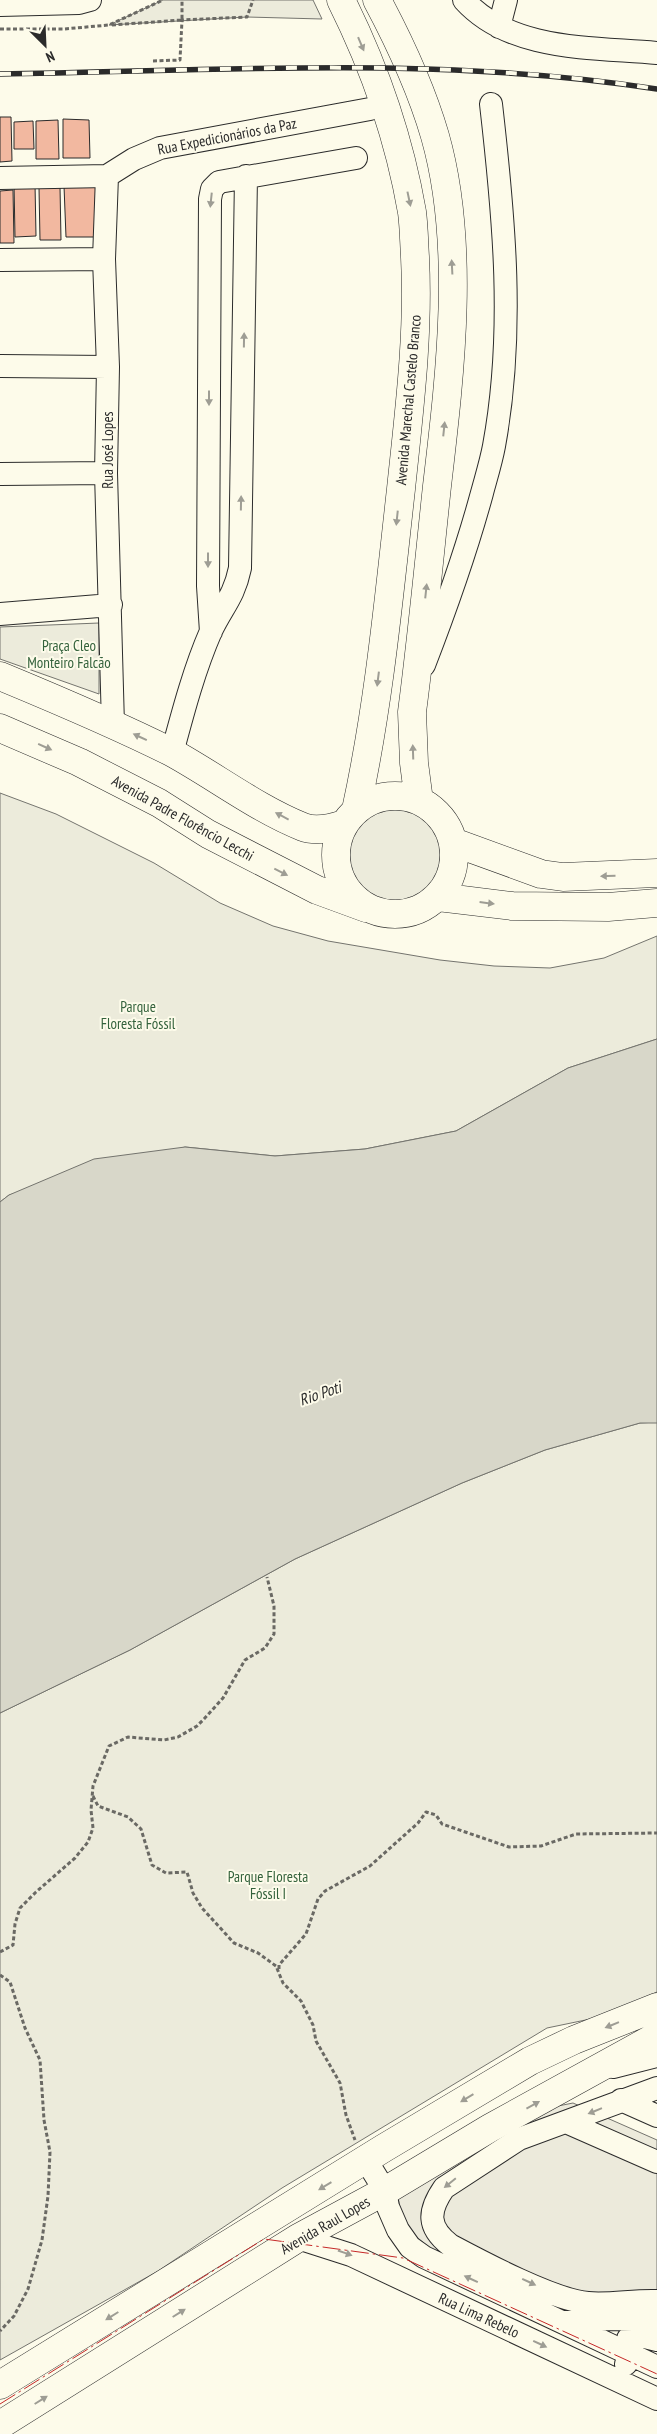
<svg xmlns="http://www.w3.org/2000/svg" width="657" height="2434" font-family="'PT Sans Narrow',sans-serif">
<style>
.green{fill:#ecebdb;stroke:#74746e}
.parking{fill:#eceadb;stroke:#74746e}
.water{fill:#d8d7c9;stroke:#74746e}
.building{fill:#f2b8a0;stroke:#2b2b2b}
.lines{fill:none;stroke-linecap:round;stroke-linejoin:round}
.minor-casing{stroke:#2b2b2b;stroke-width:24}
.major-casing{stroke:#2b2b2b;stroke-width:29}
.path{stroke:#6a6964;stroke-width:3;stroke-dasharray:4 2.5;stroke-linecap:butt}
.minor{stroke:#fdfbea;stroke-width:22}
.major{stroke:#fdfbea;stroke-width:28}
.rail-casing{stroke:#2b2b2b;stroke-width:5.5}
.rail{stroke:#fdfbea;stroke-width:4;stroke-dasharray:11;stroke-linecap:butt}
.power{stroke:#c62828;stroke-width:1;stroke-dasharray:18 4 2.5 4;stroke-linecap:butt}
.oneway{fill:#9e9d94}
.labels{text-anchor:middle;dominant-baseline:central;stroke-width:4;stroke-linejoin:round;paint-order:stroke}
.street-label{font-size:15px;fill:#2b2b2b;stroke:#fdfbea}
.park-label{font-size:15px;fill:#34623c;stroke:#fdfbea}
.water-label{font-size:16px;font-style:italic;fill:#2b2b2b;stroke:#fdfbea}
</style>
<rect width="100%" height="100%" fill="#fdfbea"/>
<path class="green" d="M163,0H313L322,19L247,17L109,25Z
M99,623V694L0,659V627Z
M0,793L56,814L154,863L220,903L273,926L328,941L440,960L494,966L550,968L604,958L657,936V1039L568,1068L456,1131L365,1149L275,1156L185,1147L9,1195L0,1202Z
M347 855a48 48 0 1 1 96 0a48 48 0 1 1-96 0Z
M657,1422V1992L600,2017L547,2028L282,2188L158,2271L0,2360V1713L130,1650L295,1559L462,1483L545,1450L640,1423Z"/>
<path class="parking" d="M573,2103L657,2140V2312L602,2311L432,2250L412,2233L400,2210L398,2196L450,2163L558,2106Z"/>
<path class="water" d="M657,1039V1423H640L545,1450L462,1483L295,1559L130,1650L0,1713V1202L9,1195L94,1159L185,1147L275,1156L365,1149L456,1131L568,1068Z"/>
<path class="building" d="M0,117H11L12,161L0,162Z
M63,119L89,120L90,158H63Z
M58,120L59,159H36V121Z
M33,121L34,149H14V122Z
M14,184H35L36,236L15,237Z
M97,185L98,237H66L64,186Z
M60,187L61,240H40L39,188Z
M13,190L14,243H0V191Z"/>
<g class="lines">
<defs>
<path id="minor" d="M464,0C511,52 593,47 657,53
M0,5L79,3L90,0
M499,27L506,0
M107,176L104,259L108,367L106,473L113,725
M0,178L107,176L134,159L160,148L370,109
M0,260L104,259
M0,366L108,367
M0,474L106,473
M0,614L111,605
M211,632L208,586L210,199L212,189L219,182L356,158
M424,665C446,608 466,552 482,493C486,478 491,462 494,446C515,332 504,217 491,104
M172,753C183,712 194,670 211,631C223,606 234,597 240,568L246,176
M613,2067L657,2056
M657,2088L519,2139L444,2188C428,2211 427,2227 450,2245C482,2262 553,2300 588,2303C610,2305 634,2300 657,2301
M621,2100L657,2116
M566,2122L657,2162
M366,2160L385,2191L388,2207L398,2230L410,2247L424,2257L657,2367
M298,2238L351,2255L657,2399
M566,2322L608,2319L657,2320
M626,2364L631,2355L627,2347L628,2339L641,2336L657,2340"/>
<path id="major" d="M341,0C375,68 399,137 412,212C414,227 414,242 415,257C419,335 409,412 401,489C389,596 379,705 356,810
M377,0C400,43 421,88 435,136C466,245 450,375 437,486C429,561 422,636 412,712L414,763L419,801
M0,676C58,700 115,724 171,752C215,776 256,808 303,827C316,832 332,828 344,824
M0,728L79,762L159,803L208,834L317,890L366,908
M336 855a59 59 0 1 1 118 0a59 59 0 1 1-118 0Z
M453,842L541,874L563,877L657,873
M438,897L512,906L608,907L657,903
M0,2385L384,2148L530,2061L574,2040L657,2007
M0,2425L298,2238L385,2191L490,2128L657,2036"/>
</defs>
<use href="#minor" class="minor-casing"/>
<use href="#major" class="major-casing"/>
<path class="path" d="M112,25L182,20V0
M0,29H64L109,25L163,0
M153,61L180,60L182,20L247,17L253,0
M93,1796L98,1806L128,1817L141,1829L152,1865L166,1873L187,1872L193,1893L202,1908L234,1943L258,1953L276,1966L283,1983L301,2001L313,2025L316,2041L340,2083L346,2115L355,2140
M0,1952L13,1945L15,1924L20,1908L36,1892L75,1858L88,1842L93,1828L91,1810L93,1786L109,1746L128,1737L164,1740L178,1737L197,1726L204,1719L223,1698L245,1660L265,1648L274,1634V1606L267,1577
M279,1969V1965L306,1934L318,1899L325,1891L370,1866L418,1823L426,1812L436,1815L442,1824L509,1847L541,1846L576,1834L657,1833
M0,1975L10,1982L25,2028L40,2060L44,2120L50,2152L48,2196L42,2240L28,2289L14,2316L0,2331"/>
<use href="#minor" class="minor"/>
<use href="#major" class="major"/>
<defs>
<path id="rail" d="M0,74C219,71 439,55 657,89"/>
</defs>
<use href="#rail" class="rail-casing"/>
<use href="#rail" class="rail"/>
<path class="power" d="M0,2404L264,2239L403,2258L657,2374"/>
</g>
<defs><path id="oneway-solid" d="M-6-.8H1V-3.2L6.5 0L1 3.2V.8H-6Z" transform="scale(1.25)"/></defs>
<g class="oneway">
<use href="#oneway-solid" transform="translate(361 44) rotate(67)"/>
<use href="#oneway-solid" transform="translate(409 199) rotate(78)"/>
<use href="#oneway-solid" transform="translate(211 200) rotate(96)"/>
<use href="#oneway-solid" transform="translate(452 267) rotate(-93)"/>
<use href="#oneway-solid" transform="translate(244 340) rotate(-89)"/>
<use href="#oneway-solid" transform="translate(209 398) rotate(90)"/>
<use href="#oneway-solid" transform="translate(444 429) rotate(-84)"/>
<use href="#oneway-solid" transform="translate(241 503) rotate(-89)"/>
<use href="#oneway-solid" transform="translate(397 518) rotate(96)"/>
<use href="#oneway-solid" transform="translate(208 560) rotate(90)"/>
<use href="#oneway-solid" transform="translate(426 591) rotate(-84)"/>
<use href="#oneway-solid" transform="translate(378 679) rotate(97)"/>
<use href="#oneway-solid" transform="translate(140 737) rotate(-155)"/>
<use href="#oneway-solid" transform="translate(45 747) rotate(24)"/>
<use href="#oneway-solid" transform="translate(413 752) rotate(-92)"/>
<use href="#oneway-solid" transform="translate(282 816) rotate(-152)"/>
<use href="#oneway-solid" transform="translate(281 872) rotate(27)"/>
<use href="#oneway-solid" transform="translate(608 876) rotate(179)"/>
<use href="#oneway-solid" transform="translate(487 903) rotate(7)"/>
<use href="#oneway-solid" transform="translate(612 2025) rotate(158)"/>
<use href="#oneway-solid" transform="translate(467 2098) rotate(149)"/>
<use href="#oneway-solid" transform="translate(533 2105) rotate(-29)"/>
<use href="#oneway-solid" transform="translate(595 2111) rotate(158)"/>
<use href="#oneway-solid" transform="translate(450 2183) rotate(141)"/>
<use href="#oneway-solid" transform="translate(325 2186) rotate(149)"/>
<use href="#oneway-solid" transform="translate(345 2253) rotate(19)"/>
<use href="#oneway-solid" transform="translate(471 2279) rotate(-155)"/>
<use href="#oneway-solid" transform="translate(529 2282) rotate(25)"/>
<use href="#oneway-solid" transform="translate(179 2313) rotate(-32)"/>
<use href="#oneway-solid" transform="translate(112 2316) rotate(148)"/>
<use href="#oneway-solid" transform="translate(540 2344) rotate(25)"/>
<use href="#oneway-solid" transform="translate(41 2400) rotate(-32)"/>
</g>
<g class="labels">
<g class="street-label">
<text transform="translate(227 136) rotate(-11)">Rua Expedicionários da Paz</text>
<text transform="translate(408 400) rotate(-85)">Avenida Marechal Castelo Branco</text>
<text transform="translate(107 450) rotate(-90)">Rua José Lopes</text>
<text transform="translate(183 818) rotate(29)">Avenida Padre Florêncio Lecchi</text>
<text transform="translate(325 2225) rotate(-30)">Avenida Raul Lopes</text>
<text transform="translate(479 2315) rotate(25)">Rua Lima Rebelo</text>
</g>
<g class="park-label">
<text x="69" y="645">Praça Cleo<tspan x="69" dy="17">Monteiro Falcão</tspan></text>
<text x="138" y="1006">Parque<tspan x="138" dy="17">Floresta Fóssil</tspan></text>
<text x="268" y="1876">Parque Floresta<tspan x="268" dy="17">Fóssil I</tspan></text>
</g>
<g class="water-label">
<text transform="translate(320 1393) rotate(-19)">Rio Poti</text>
</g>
</g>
<g transform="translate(45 45) rotate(156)" stroke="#fdfbea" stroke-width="4" paint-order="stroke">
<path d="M0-4L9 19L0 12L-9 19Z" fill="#2b2b2b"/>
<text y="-8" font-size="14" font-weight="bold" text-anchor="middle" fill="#2b2b2b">N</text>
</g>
</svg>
